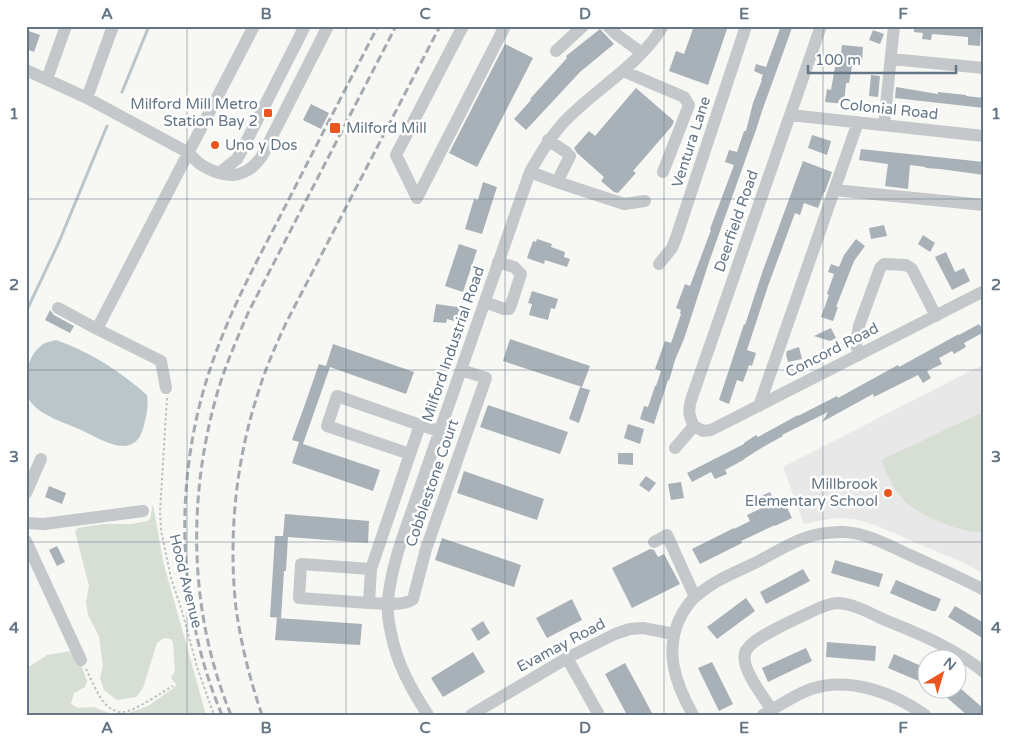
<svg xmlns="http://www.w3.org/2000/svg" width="1010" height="741" font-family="'Varela Round',sans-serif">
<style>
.built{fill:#e7e8e7}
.green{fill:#d7ded4}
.water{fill:#bbc6cb}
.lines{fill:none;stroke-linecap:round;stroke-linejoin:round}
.stream{stroke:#bbc6cb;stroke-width:3}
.building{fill:#a8b1b7}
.path{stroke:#bdc0c2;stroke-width:2;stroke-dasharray:2.5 2.5;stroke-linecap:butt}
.minor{stroke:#c4c8cb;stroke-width:12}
.rail{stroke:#a4aab0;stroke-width:3;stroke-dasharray:8 4;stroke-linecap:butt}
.grid{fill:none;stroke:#647686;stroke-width:1;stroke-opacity:0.55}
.poi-dot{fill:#eb551f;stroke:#fff;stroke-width:2}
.labels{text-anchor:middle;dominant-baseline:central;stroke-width:5;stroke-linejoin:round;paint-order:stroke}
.poi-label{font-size:15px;fill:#647686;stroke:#fff;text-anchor:end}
.street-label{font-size:15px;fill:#647686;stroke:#fff}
.neatline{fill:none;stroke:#647686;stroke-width:2}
.grid-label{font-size:16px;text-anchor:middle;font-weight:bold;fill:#647686}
</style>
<rect width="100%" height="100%" fill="#f7f7f3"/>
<path class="built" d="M984,364V574L966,564L875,525L854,519L834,518L804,524L783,467Z"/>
<path class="green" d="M979,414L984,416V532C979,532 973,532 968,531C949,527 914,513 902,498C892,487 887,473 881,460Z
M153,504L163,561L206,715H123L148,706L175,687L176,684L171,678L175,671L173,643L171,639L164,638L157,643L143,688L136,697L117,700L104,690L100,678L103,666L99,636L88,615L86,602L89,586L75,531L78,528L103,524H132L147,521L150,519Z
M71,651L79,659L87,681L85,687L74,693L71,704L78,708L94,707L114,715H26V669L47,655Z"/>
<path class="water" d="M56,340C90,352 120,371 147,395C149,407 146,417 143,429C133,462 99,438 79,429C63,422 41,416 30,401C26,396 26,389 26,383C26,368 31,351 45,343C48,342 53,341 56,340Z"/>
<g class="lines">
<path class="stream" d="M122,92L149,26
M26,312L59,242L107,126"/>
</g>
<path class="building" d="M694,26H728L708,85L669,71L676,51L684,54Z
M781,26H787L792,28L762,111L757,127L709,262L684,339L675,360L669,381L668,380L654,424L640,419L644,406L648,407L655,386H656L661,371L655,369L665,341L671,343L681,314L680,313L681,310L676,308L685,284L690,286L711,230L710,229L734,165L725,162L729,150L737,152L744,131H746L753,103L762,80H761L763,75L754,71L756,64L766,67Z
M914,26H968L981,28L980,46L968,45V37L932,34L931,40L922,39L923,33L914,32Z
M600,29L614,44L580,72L526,130L514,119L531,100L530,99L567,58L566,56Z
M26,30L40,35L34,52L26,49Z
M873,30L884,34L880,44L869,40Z
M505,44L533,58L477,167L449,153Z
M842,45L863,47L862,62L853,61L849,83H846L844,104L825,102L827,89L831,90L835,67H839Z
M871,75L880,76L878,97L869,96Z
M896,87L938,94V92L966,95V96L984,98V108L895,98Z
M636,88L674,121L672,126L633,171L636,173L618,193L614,192L601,181L604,177L577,153L574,148L589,131L595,136Z
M311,104L329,113L321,129L303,120Z
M812,135L831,141L827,155L808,148Z
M861,149L984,162V175L940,169L925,168L926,167L910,165L908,189L885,186L888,164L859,160Z
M803,161L832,172L825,192H824L818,208L804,203L800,215L795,213L768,286L747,350L756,353L752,366L749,365L743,382L737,380L729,404L719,400L744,324L745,325L762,273Z
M483,182L497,187L482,234L465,229L474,199L478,200Z
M884,225L887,236L871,239L869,228Z
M923,235L935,243L930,252L918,244Z
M537,239L552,244L551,247L565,252L564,257L570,259L567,267L545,260L544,264L527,258L533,241L536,242Z
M856,239L865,246L854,261L836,307H838L833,321L821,317L829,295L827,294L834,274L828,272L831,264L839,267L844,255Z
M459,244L477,250L463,292L445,286Z
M946,252L955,272L964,268L970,281L952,290L935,257Z
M532,291L558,299L555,309L551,308L548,320L529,315L532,304L528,303Z
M436,304L458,307L459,305L468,307L465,318L456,316L454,321L447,319L446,323L433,322Z
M50,310L54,315L74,326L70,333L45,320Z
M979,324L984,332L964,343L966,347L954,354L952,351L939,358L942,364L927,371L931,378L923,383L918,375L874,397L873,394L822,422L828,412L782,435L783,436L763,447L744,459H745L725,470L727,474L715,479L711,472L692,482L687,473L744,444V443L756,435L758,437L798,415V416L837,396L838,398L898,365L899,367L959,334V335Z
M831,328L836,338L830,341L814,336Z
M510,339L590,366L582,387L503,361Z
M333,344L414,372L406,394L330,367L316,407L303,444L380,470L373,491L292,463L299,442L292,440L304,407L319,364L326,366Z
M799,347L802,359L788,362L786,354L787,351Z
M580,387L590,390L579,423L569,419Z
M488,405L568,432L560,454L480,427Z
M628,424L644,429L640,444L624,438Z
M618,453H633V465L618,464Z
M464,471L544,499L537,520L457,493Z
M646,476L656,483L649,492L639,485Z
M681,482L684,498L671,500L668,484Z
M49,486L66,493L62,504L45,497Z
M770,492L777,506L785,503L792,518L775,526V525L741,541L742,543L700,564L692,549L734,528V529L750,521L747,515L766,506L761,496Z
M285,514L369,521L368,543L288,537L286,571H284L281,618L270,617L275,536H283Z
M442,538L521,565L514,587L435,560Z
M57,546L65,562L57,566L49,550Z
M650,549L654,550L658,557L664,554L680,584L632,608L612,568Z
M835,560L883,574L879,587L831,573Z
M803,569L810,581L766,604L760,592Z
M896,580L941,599L936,611H932L890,593Z
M746,598L755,611L717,639L707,627Z
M572,599L582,620L547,638L536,618Z
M955,606L984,623V639L948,617Z
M277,618L362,624L360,645L275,640Z
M483,621L490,633L478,641L471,629Z
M827,642L876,646L875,661L826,657Z
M806,648L812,661L768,682L762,668Z
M473,652L485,672L443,697L431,678Z
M894,654L928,669V685L888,668Z
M712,662L733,704L719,711L698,668Z
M625,663L643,696L653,715H627L605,674Z
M951,688H960L984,709V715H967L945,696Z"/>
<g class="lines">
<path class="path" d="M167,398L160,512L161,530L171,578L182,611L197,667L214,715
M86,669C91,679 96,691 102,700C106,706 114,712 121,712C133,713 162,692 173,686"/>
<path class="minor" d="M463,26L396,155L417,198L505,26
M608,26L616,34L642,53
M556,51L583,26
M891,59L984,68
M26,70L87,98L189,153C192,156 196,161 200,164C212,172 231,179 244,172C252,169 257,163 262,156L328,26
M623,71L684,97L689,105L663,172
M47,79L66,26
M87,98L113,26
M790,115L984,136
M884,125L894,26
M530,172L557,182L570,156L566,152L548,140
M219,173L237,159L242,150L305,26
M557,182L624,204L645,201
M834,190L984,205
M659,264L672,248L676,238L746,26
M485,302L504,309H509L511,305L521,274L514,267L498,262
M58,308L97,329
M859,355L856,344L859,326L880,268L884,264L906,265L912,269L936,316
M166,388L161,361L97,329L254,26
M759,406L858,122
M420,425L337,396L327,426L410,454L420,425L439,431
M694,426C689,417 688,411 691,400L821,26
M694,426L703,431L711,430L984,291
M675,448L694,426
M26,493L41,459
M26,523L44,524L143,511
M26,541L81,660
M654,542L667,535L695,597
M371,569L410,454
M369,603L299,598L301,564L371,569L369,603C381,603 404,607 413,599L426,549L486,378L461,370
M567,658L599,715
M772,710C764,698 747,676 745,662C744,657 744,652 748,648C757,635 803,616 819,608C825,606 831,603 838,603C854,604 870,613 885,620C920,634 954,648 984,672
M428,715C411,689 397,664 391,633C389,624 387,613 388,603C389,582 395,561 401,542L530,172C540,154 550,137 564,122C596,88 639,66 663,26
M471,715L567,658L615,634L630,629L643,628L674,634
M693,715C675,683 663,649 682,614C687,606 691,599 699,594C716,579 739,571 759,561C788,545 809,531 844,532C867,533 890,546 912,556C936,567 960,577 984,590
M763,715C779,706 794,695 811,689C849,676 894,693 925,715"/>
<path class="rail" d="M222,715C173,599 173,463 218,347C237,296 264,248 288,201C318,142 348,84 378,26
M231,715C189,613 187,499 217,394C225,366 237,339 248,313L396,26
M262,715C250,680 241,644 236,608C228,535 236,459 259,390C266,367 276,345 286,323L440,26"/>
</g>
<path class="grid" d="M187,26V715M346,26V715M505,26V715M664,26V715M823,26V715M26,199H984M26,370H984M26,542H984"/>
<g class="poi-dot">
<rect x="263" y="108" width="10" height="10" rx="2.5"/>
<rect x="329" y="122" width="12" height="12" rx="2.5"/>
<circle cx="215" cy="145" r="5"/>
<circle cx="888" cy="493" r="5"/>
</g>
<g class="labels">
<g class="poi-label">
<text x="258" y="104">Milford Mill Metro<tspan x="258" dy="17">Station Bay 2</tspan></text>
<text x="346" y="128" text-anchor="start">Milford Mill</text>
<text x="225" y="145" text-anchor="start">Uno y Dos</text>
<text x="878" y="484">Millbrook<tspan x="878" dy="17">Elementary School</tspan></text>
</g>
<g class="street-label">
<text transform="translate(889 109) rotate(6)">Colonial Road</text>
<text transform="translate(691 142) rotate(-72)">Ventura Lane</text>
<text transform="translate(736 221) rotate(-71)">Deerfield Road</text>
<text transform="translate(453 344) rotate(-71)">Milford Industrial Road</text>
<text transform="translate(832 350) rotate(-27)">Concord Road</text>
<text transform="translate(432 483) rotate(-71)">Cobblestone Court</text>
<text transform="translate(186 581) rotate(76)">Hood Avenue</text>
<text transform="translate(561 645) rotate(-28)">Evamay Road</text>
</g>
</g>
<rect width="1010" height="741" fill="none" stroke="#ffffff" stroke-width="55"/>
<g transform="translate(942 674) rotate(38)"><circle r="24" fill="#ffffff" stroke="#c1c8cf"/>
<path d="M0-4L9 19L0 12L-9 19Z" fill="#eb551f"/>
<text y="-8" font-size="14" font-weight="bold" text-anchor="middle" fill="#647686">N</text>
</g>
<path d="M808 65v8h148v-8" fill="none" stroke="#647686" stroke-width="2.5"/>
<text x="815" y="65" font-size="15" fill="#647686" stroke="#ffffff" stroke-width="4" paint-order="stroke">100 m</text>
<rect x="28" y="28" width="954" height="686" class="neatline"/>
<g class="grid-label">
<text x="107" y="19">A</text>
<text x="266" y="19">B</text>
<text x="425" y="19">C</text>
<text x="585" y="19">D</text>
<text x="744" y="19">E</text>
<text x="903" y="19">F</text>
<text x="14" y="119">1</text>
<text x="996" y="119">1</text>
<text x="14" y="290">2</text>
<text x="996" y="290">2</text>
<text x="14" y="462">3</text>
<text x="996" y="462">3</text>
<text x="14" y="633">4</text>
<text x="996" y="633">4</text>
<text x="107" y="733">A</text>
<text x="266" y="733">B</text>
<text x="425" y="733">C</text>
<text x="585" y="733">D</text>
<text x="744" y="733">E</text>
<text x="903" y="733">F</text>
</g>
</svg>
